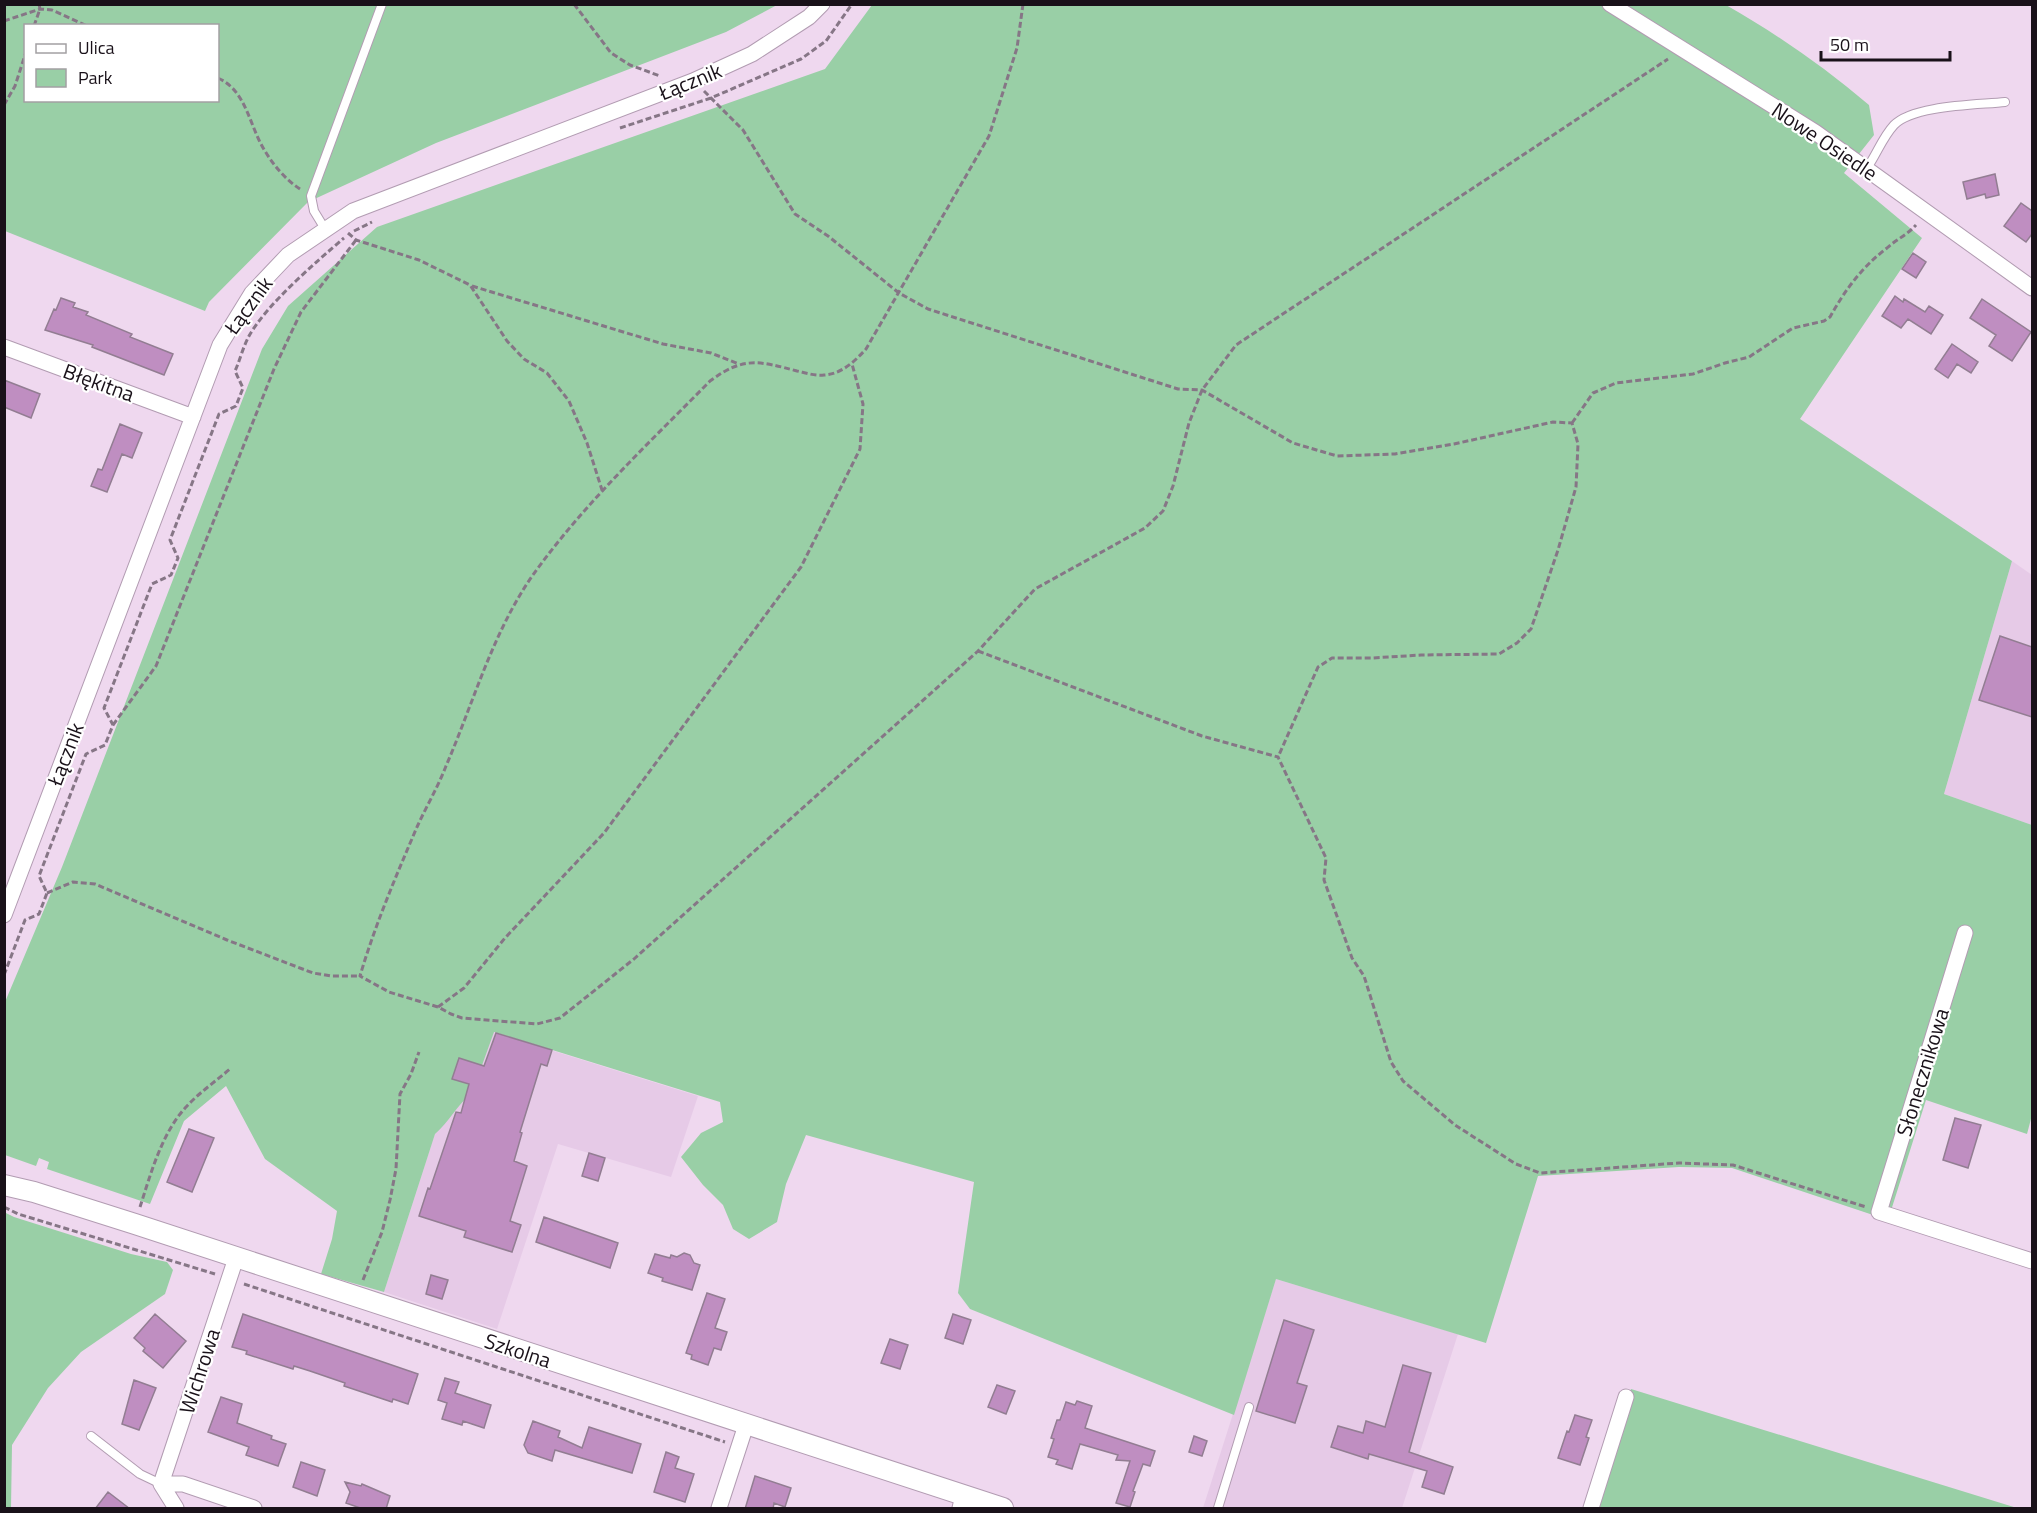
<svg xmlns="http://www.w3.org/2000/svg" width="2037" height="1513" font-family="'Titillium Web',sans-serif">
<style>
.built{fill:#e6cae7}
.green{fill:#99cfa6;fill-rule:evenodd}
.building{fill:#bf8ec1;stroke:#927d92;stroke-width:1.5}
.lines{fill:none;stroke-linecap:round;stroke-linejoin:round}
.service-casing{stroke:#b29cb2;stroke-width:10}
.minor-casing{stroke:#b29cb2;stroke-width:17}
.tertiary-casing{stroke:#b29cb2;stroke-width:22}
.path{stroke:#867686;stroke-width:3;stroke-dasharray:6 3;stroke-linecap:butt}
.service{stroke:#fff;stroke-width:8}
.minor{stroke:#fff;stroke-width:15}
.tertiary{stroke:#fff;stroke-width:20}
.labels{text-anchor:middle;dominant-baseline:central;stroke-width:4.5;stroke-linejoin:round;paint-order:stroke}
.street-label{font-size:21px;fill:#191119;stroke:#fff}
</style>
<rect width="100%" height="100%" fill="#efd8ef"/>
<path class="built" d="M2012,561L2032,575V825L1944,794Z
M470,1025L698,1096L671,1177L558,1144L497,1329L384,1292Z
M1276,1279L1458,1334L1402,1508H1203Z"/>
<path class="green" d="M4,5H777L726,32L436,143L308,202L209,302L205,311L5,231ZM26,26H218V100H26Z
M872,5H1726C1777,34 1824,67 1869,105L1874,135L1844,173L1922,238L1800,419L2012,561L1944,794L2032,825V1115L2027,1134L1926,1100L1888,1220L1732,1168L1679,1167L1538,1176L1486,1343L1276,1279L1234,1415L970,1309L958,1293L974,1182L806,1135L786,1184L777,1222L749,1239L733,1229L723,1205L703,1185L681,1157L701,1133L723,1122L720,1102L494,1032L472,1093C457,1105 449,1122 435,1134L384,1292L321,1274L332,1239L337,1211L265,1159L226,1086L184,1121L150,1204L47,1169L49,1162L39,1158L36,1166L5,1155V1002L62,867L262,349L288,306L377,227L825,69Z
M4,1212L14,1217L131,1254L167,1262L173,1270L165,1294L81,1352L48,1388L12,1445L11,1508H4Z
M1631,1389L2017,1508H1592Z"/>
<path class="building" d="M1995,174L1999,195L1986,198L1985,194L1967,199L1963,182Z
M2021,203L2032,211V234L2026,242L2004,226Z
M1913,253L1926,262L1916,278L1902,269Z
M1895,296L1903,302L1904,299L1925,312L1929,306L1943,315L1931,334L1908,319L1901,328L1882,316Z
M61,298L75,303L73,307L88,312L86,315L132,334L130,337L173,354L164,375L92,347L93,345L45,330L54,309L56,310Z
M1982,299L2031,332L2012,361L1989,346L1996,335L1970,318Z
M1952,344L1978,362L1971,373L1957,364L1948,378L1935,369Z
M4,380L40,394L31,418L4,407Z
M120,424L142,433L132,458L122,454L107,492L91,486L98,469L102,470Z
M2000,636L2032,647V717L1979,700Z
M496,1033L552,1050L547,1066L541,1064L520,1132L522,1133L514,1161L527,1166L510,1221L521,1225L512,1252L464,1237L466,1231L419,1216L428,1188L430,1189L456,1112L461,1113L469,1084L452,1079L459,1058L484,1066Z
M1955,1118L1981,1125L1968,1168L1943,1160Z
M189,1129L214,1138L192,1192L167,1182Z
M589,1153L605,1158L598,1181L582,1176Z
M544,1217L618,1243L610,1268L536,1242Z
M684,1253L690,1255L694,1263L700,1265L692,1290L662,1281L663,1278L648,1273L655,1254L670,1258L671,1255L677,1257Z
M431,1275L448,1280L442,1299L426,1294Z
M707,1293L725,1299L715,1328L727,1332L721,1350L714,1348L708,1365L691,1359L692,1355L686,1353Z
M155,1314L186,1341L163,1368L143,1351L145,1348L134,1338Z
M243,1314L418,1374L408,1404L393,1399L392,1402L344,1386L345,1383L310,1371L294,1366L293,1369L246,1354L247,1351L232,1347Z
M953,1314L971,1320L963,1344L945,1338Z
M1284,1320L1314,1330L1297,1383L1307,1386L1295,1423L1256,1411Z
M890,1339L908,1345L900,1369L881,1363Z
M1403,1365L1431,1373L1409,1452L1453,1467L1444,1494L1422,1487L1427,1471L1369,1454L1368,1459L1331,1447L1338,1426L1363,1433L1366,1421L1385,1427Z
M445,1378L459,1382L455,1393L491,1405L484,1428L463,1421L462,1425L442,1419L447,1403L438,1400Z
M134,1380L156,1388L139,1430L122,1424Z
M997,1385L1015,1391L1006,1414L988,1407Z
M221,1397L242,1404L237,1423L272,1436L271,1439L286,1444L278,1466L246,1455L249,1447L208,1432Z
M1077,1401L1092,1406L1085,1428L1155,1451L1150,1466L1143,1464L1133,1491L1135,1492L1130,1507L1116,1503L1130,1461L1116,1460L1118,1455L1080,1444L1072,1469L1056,1464L1058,1460L1048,1457L1054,1439L1051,1438L1057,1420H1060L1066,1402L1075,1405Z
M1575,1415L1592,1420L1586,1437L1589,1438L1580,1465L1558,1458L1567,1431L1569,1432Z
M533,1421L560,1431L558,1437L582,1448L589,1427L641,1444L632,1473L555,1450L552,1461L528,1453L524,1445Z
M1194,1436L1207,1441L1202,1456L1189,1452Z
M666,1452L679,1457L675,1468L694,1474L685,1502L654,1492Z
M301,1462L325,1470L317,1496L293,1487Z
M755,1476L791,1488L785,1507L774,1503L773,1509H745Z
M345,1482L361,1486L362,1484L390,1496L386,1509H363L346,1503L350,1492Z
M108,1492L130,1509H95Z"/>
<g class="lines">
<defs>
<path id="service" d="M1867,168C1877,154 1882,138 1894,125C1913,105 1978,105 2005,102
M325,229L314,211L311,196L382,4
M91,1436L140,1474L161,1484
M1218,1508L1249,1407"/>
<path id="minor" d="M1610,4L1815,132L2032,288
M4,347L193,417
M4,915L220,345L252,293L288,255L353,211L693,81L752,54L809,17L822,4
M1965,933L1879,1212L2032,1261
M161,1484H183L254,1508
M176,1508L161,1484L236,1258
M719,1508L746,1425
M960,1508L963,1496
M1591,1508L1626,1397"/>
<path id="tertiary" d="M4,1185L34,1192L135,1224L1003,1508"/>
</defs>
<use href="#service" class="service-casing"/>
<use href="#minor" class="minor-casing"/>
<use href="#tertiary" class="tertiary-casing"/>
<path class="path" d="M574,4L611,53L630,65L660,76
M1023,4L1017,48L989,136L866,349C855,361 842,374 824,375C815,376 806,373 797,371C759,361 744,356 710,381C651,441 588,500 538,568C494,627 475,699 446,766C438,787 426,807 417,827C396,876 375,925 360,976L389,992L438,1007L451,1014L462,1018L537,1024L560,1018L634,959L978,651L1035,589L1145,528L1163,511L1173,486L1189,423L1202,390L1236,345L1668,59
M4,21L40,9L52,10L87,26
M34,26L40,9L39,4
M218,78C247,91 249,126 265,151C274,166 286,180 300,189
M704,91L743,130L795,214L828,236L899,293L928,309L1178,389L1202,390L1293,443L1337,456L1395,454L1454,444L1553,422L1572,423L1578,444L1576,487L1558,550L1531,629L1517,643L1499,654L1421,655L1372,658H1332L1318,667L1278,757
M4,105L15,86L26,52
M620,128L711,98L801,59L826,41L852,4
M354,231L372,222
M348,233L356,240L419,260L470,285L507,341L524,359L547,373L569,401L587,443L602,490
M472,286L663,344L711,353L739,364
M1572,423L1593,393L1616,383L1693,374L1725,363L1749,357L1793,328L1824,321L1830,317C1845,290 1862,267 1887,248C1897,239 1907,235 1916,225
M978,651L1202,736L1278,757L1326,858L1324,880L1352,958L1364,976L1391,1062L1403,1081L1455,1125L1516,1164L1540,1173L1679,1163L1733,1165L1866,1207
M113,725L156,666L274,369L301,312L356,240
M47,893L73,882L95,884L227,940L313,973L331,976H360
M4,975L25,920L39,914L47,893L39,876L86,754L105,745L113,725L104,708L152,584L171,575L178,558L170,540L219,414L236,406L243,388L235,371C240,360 243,347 249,336C267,304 315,263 344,238
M438,1007L464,988L505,938L604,833L801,567L860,449L863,404L852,364
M4,1207L18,1214L215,1274
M140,1207C151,1173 162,1132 187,1106C200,1092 216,1081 230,1069
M363,1280L382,1232L390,1200L396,1169L400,1094L411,1074L419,1052
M244,1284L725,1442"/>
<use href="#service" class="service"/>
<use href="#minor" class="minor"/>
<use href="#tertiary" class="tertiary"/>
</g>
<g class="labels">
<g class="street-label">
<text transform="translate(690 81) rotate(-22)">Łącznik</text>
<text transform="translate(1825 141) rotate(34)">Nowe Osiedle</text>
<text transform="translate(248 305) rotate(-54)">Łącznik</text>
<text transform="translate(99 382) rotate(20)">Błękitna</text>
<text transform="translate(65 754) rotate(-69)">Łącznik</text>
<text transform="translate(1922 1072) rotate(-73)">Słonecznikowa</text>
<text transform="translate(518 1350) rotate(18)">Szkolna</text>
<text transform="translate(199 1371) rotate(-72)">Wichrowa</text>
</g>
</g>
<rect width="2037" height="1513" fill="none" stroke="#191119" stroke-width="12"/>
<rect x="24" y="24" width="195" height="78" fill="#ffffff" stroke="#a3a0a3" stroke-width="1.5"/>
<rect x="36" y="44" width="30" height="9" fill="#ffffff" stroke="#a3a0a3" stroke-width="1.5"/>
<text x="78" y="54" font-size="18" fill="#191119">Ulica</text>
<rect x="36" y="69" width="30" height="18" fill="#99cfa6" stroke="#a3a0a3" stroke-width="1.5"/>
<text x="78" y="84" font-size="18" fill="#191119">Park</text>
<path d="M1821 51v9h129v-9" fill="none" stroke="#191119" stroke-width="3"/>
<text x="1830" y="51" font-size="18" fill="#191119" stroke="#ffffff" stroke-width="4.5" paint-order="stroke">50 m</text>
</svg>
